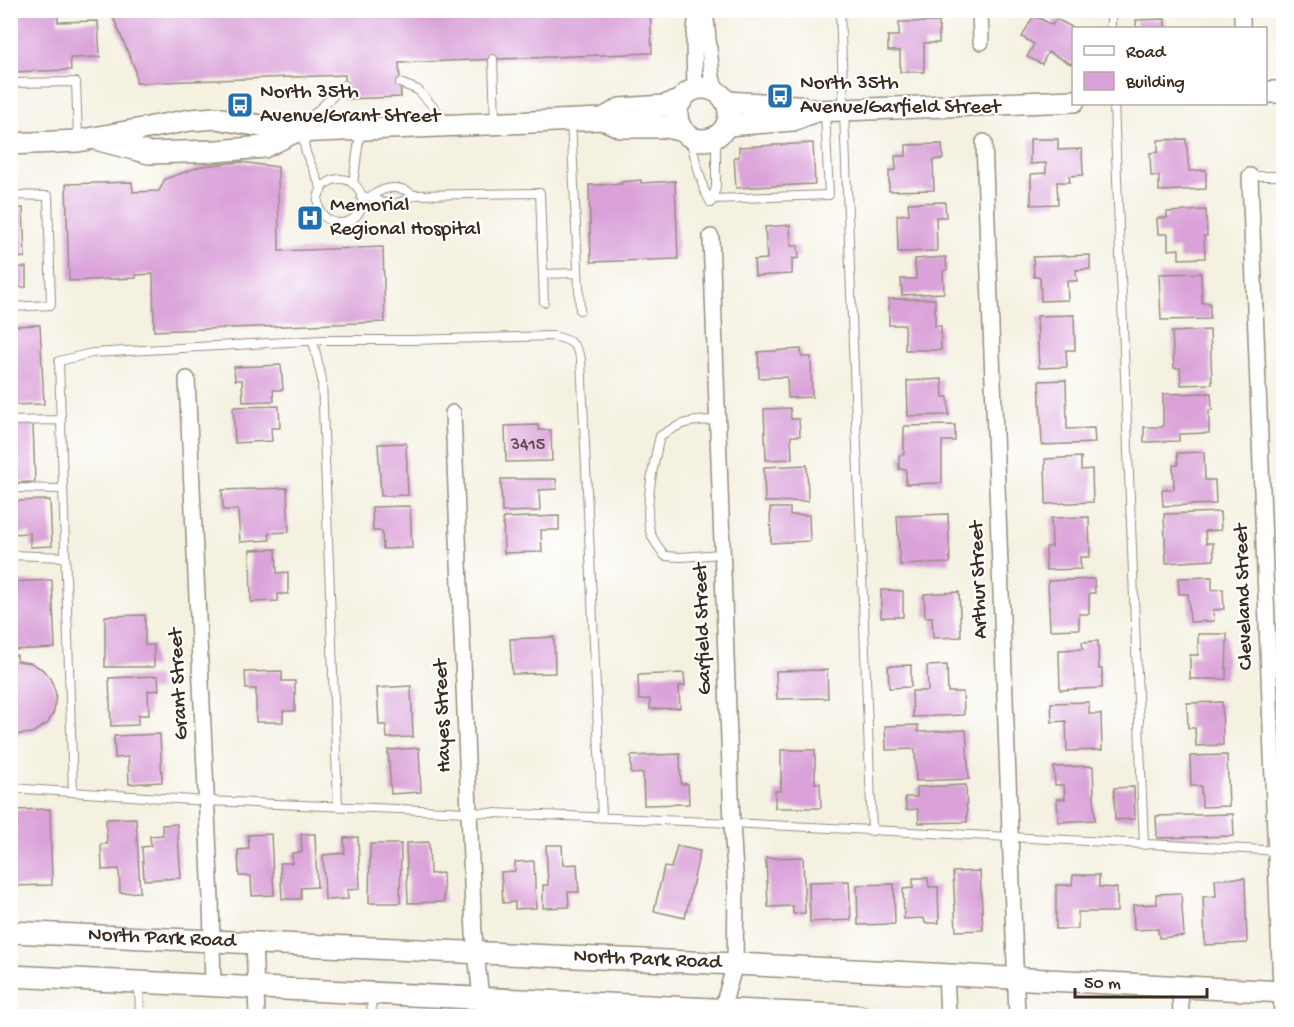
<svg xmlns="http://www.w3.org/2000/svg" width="1294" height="1027" font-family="'Gochi Hand',sans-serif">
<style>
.building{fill:#daa2d9}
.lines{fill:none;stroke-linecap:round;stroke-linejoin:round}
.lane-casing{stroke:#988e80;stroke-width:10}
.street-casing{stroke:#988e80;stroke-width:18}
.secondary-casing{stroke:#988e80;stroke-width:24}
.lane{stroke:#fff;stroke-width:8}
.street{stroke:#fff;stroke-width:15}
.secondary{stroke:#fff;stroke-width:21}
.labels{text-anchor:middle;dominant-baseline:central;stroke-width:4.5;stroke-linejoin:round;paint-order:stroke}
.number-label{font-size:18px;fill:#63484d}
.poi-label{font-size:21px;fill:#3b2a1e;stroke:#fff;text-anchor:start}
.street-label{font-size:21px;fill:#3b2a1e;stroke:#fff}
</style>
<rect width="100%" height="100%" fill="#fff"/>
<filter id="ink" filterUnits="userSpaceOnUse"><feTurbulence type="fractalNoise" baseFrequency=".0167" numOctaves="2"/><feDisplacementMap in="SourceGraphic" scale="12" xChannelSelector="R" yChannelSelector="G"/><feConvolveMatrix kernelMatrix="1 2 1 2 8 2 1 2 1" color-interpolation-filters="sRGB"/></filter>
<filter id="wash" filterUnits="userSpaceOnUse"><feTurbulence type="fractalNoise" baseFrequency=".008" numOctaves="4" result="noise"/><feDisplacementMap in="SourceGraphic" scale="24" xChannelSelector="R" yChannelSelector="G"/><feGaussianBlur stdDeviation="1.35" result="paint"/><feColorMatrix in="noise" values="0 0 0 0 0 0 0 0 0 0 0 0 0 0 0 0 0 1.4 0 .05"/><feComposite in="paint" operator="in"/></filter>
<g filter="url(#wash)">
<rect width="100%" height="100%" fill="#f4f1e1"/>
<g id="blocks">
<path class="building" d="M10,10H63L58,16V22L98,21L100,57L70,58L71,70L10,72Z
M110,10H650L652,53L399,63L401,97L346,99L345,75L136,83L135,69Z
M750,10H794V15L751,17Z
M1034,15L1052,25L1056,19L1074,28V60L1071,64L1048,52L1042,64L1027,57L1034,44L1022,37Z
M1165,19V28H1136V20Z
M899,22H939V43H924V72H900V51H888V36H899Z
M1030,139H1058V150L1082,149L1083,175L1069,176L1070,182H1057L1058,204L1031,205V174L1046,173V163L1030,164Z
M1186,139L1189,171L1206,170V189L1159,191V176H1151L1150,153L1158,152V140Z
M813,143L815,184L736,188L734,157H739V147Z
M942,144L943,159L933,160L934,190L889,191V171L896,170L895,156H906V145Z
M240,162L278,167L279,251L383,247L385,322L154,331L153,274L136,275V278L69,281L66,184L132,182L133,192L159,191L165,179L202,166Z
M641,180V183L675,181L678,259L591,262L589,185L621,184V182Z
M945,202L946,217H936L937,251L898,252L897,215L909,214L908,203Z
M23,208L25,257L17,258V256H10V209Z
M1206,210L1207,236H1204L1205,258L1179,259V249L1168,250V234H1158L1157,218H1167V212Z
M790,225L791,246H798L799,258L792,259V274L755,276L754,260L767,259L765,227Z
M1090,255V269L1076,270L1077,281H1067L1068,300L1041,301L1040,277H1034L1033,257Z
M946,257L947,270L943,271L944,293L902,295L901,279H916L915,259Z
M26,267V287L10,288V268Z
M1201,273L1202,303H1210V319L1161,320L1159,274Z
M889,299H935V326H941V350H905V325H889Z
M1074,315L1075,350H1066L1067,367L1039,368L1037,316Z
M40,325L44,404L10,405V326Z
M1210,330L1212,384L1181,385L1180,368H1174L1172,332Z
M801,349L802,357H811L812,397L788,398L787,377L759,378L758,352Z
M281,365L283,390H273L274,401L243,402L242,380H235L234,367Z
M942,379L943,397H948L949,415L908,416L907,381Z
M1066,380L1067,429L1094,428L1095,443L1042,445L1039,381Z
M1211,393L1212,410H1209V433L1179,434V441L1144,442V427H1163V394Z
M279,406L280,428H271L272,441L235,443L233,407Z
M790,408L791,419H799L800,436H791L792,459L766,460L764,409Z
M33,424L35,482L10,483V425Z
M538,425L539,430H551L552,461L506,462L505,426Z
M955,425V441H942V483L906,484V469H899V455L904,454V426Z
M406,443L408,495L381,496L378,444Z
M1204,452L1205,480H1215L1216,504L1163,506L1162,490L1174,489L1173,465H1178L1177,453Z
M1081,457V470L1092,469L1093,502L1046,504L1045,459Z
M807,465L808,501L765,502L764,467Z
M501,479H556L557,489L539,490L540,511L502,512Z
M287,488L289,532L269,533L270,540L240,542L238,510H223L222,490Z
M50,500L52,546L30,547V533L10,534V501Z
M410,506L412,548L383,549L382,531H373L372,507Z
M770,508H790V515H809L810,541L771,543Z
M1220,512L1221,530L1205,531L1206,543H1213L1214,560L1166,563L1164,514Z
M948,514L950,563L900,565L897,516Z
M559,516V530H541L542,552L504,553L503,518Z
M1089,517L1090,557H1080L1081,569L1046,570V547H1052L1051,518Z
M276,549L277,573L288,572V594H278V601L251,602L250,550Z
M1212,577V590L1223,589L1224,609L1213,610L1214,621L1190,622L1188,594H1179L1178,578Z
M1094,579L1095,593H1089V614H1079V629L1050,630L1048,581Z
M52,580L55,648L10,650V582Z
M881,590L903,591V617H881Z
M959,592L961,637L933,638L932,617H925L924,594Z
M145,615V645H154V667H105V616Z
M1198,634H1227L1226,679H1190V655H1198Z
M554,637L555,673L512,674L510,639Z
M1098,641L1099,669H1102V688L1060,690L1059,650L1083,649L1082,642Z
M17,655V661L31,663L42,669L51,679L56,694L54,711L48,723L32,733L14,735L10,734V656Z
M911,665V687L889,688L888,666Z
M947,665L948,692H963L964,715L913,717L912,691H928L927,666Z
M827,670L828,698L777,699L776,671Z
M282,671V681H295V711H283V722H256V689H246L245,672Z
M684,673L685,686H679L680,708L650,709V699L639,700L638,675Z
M158,676L159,690L148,691L149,715H138V725L111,726L109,678Z
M411,686L413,737L387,738L386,725H379L377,688Z
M1089,702V714H1101L1102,750L1067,751L1066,721L1052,722L1051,703Z
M1222,702L1223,745L1196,746L1195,728H1188L1187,703Z
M918,725V732L966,730L969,779L916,781L915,749L886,750L885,726Z
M160,734L162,782L129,784L128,757L115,758L114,736Z
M419,748L421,792L391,794L388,750Z
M781,750H815V783H820L821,808H775V791H781Z
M680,754L681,784H688L689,804L644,805L643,773L631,774V756Z
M1227,755L1229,806L1202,807L1201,786H1191L1190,756Z
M1093,766L1095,820L1058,822L1057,799H1065L1064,785H1055L1054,767Z
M966,785L967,822L919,823L918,809L906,810L905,797H917V787Z
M1134,787L1135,819L1115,820L1114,788Z
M50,809L52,885L10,886V810Z
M1233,814L1234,836L1157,838L1156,816Z
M136,818L140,892L120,893L119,869L102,870L101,844H107L106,819Z
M177,824L181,878L144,880L142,847L151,846L150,836L163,835L162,825Z
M271,834L274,895L252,896L251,876H239L238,850L249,849L248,835Z
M301,834H315L317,887L301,888V899H282L280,863H292V853L302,852Z
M358,837L360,889L347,890L348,899L325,900L323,855L345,853L344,838Z
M429,842L430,874L443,873L444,902L408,903L406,843Z
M370,844H401L400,903H369Z
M546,845H562L563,865L577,864L579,892H568L569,907L543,908V885H548Z
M677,846L700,851L685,918L654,911L664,867L671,868Z
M803,857L805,913L793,914V906L768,907L766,858Z
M534,861L536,908L515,909V902L503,903L501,872L515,871V862Z
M980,871L983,930L956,931L953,872Z
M1073,875H1099V887L1117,888V912H1078V929H1056V885H1072Z
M913,878H928L929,887H938L939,923H925L924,918L904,919L903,889L913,888Z
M1245,878L1247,943L1205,945L1203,897L1216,896L1215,879Z
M849,881L851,920L810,922L809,882Z
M894,884L895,924L858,925L857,885Z
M1181,893L1184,936L1159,938L1158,929L1134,930L1133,905L1157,904L1156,894Z"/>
</g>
</g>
<g filter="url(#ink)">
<use href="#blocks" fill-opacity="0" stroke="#988e80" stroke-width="1.5"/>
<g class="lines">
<defs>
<path id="lane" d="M840,10L872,831
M1111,10V28
M493,59L495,121
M10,83L76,82L78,139
M400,83L418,90L448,123
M1114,104L1144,845
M571,121L580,310
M300,127L345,85
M302,133L306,153L322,190
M689,136L704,190L711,203
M1250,176H1284
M318 201a22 22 0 1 1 44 0a22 22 0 1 1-44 0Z
M353,184L360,132
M10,195L48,196L51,305L10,307
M372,196C385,186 400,185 414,195
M361,197C373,196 371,198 381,202C392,206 405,202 414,195L540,193L544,302
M712,199L829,195L825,113
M711,201L716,188V137
M543,274L578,273
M313,341L322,380L338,806
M717,420C691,420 682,422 660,436C654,461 644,507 650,531C652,540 660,549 665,556L681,557L722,554
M10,421L61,420
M10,488L63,489
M10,555L65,557
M10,788L207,801L732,823L1284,851
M73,792L59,361L92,353L323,340H412L553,336C570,340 575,342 581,359L602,817
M139,985L140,1016
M371,994L372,1016"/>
<path id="street" d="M705,10L712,77L716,92
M980,10L981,42
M1242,10V28
M695,90L694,42L697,10
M984,142L1017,1016
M1250,176L1282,1016
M711,237L732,823L736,888L735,964L720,1016
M187,379L211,900L213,986
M453,413L474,934L481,998L486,1016
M254,942L257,1016
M946,974L948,1016
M1180,986L1181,1016"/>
<g id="secondary">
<circle cx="703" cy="114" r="26"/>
<path d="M1266,92H1284"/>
<path d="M726,102L796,106L816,111L1074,101"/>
<path d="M603,119L620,109L664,106L682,100"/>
<path d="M727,125L793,120L813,112"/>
<path d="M99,140L149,153L217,151L264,147L294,132"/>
<path d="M10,144L78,141L190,120L216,118L294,132L603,119L621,127H667L683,131"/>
<path id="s1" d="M10,932L735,964L1284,992"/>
<path d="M10,976L859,1016"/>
</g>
</defs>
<use href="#lane" class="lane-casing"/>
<use href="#street" class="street-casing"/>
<use href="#secondary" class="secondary-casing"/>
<use href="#lane" class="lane"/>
<use href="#street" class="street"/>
<use href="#secondary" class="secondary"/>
</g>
</g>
<defs>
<symbol id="bus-square" viewBox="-11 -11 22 22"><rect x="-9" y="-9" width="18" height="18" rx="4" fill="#1f6fb2" stroke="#fff"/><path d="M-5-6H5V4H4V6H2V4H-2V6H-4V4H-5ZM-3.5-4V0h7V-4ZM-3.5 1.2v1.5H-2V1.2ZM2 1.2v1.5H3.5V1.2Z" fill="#fff"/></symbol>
<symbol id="hospital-square" viewBox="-11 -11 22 22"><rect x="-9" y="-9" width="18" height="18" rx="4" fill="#1f6fb2" stroke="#fff"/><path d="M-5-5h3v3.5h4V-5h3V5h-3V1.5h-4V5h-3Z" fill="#fff"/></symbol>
</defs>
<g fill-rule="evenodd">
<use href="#bus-square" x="765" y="81" width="30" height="30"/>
<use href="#bus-square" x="225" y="90" width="30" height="30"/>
<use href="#hospital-square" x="295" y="203" width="30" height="30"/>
</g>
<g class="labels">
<g class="number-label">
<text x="528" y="445">3415</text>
</g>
<g class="poi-label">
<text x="800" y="84">North 35th<tspan x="800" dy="24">Avenue/Garfield Street</tspan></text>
<text x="260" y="93">North 35th<tspan x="260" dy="24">Avenue/Grant Street</tspan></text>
<text x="330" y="206">Memorial<tspan x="330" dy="24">Regional Hospital</tspan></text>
</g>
<g class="street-label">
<text transform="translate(980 580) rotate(-92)">Arthur Street</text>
<text transform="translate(1245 597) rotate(-92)">Cleveland Street</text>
<text transform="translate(704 629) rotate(-92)">Garfield Street</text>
<text transform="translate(180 684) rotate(-93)">Grant Street</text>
<text transform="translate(444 716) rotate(-92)">Hayes Street</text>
<text stroke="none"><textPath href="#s1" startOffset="152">North Park Road</textPath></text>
<text stroke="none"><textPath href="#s1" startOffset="638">North Park Road</textPath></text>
</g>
</g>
<rect width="1294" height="1027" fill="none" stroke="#fff" stroke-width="36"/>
<rect x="1072" y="27" width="195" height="78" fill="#ffffff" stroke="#b1aaa5" stroke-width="1.5"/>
<rect x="1084" y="46" width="30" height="9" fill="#ffffff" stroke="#b1aaa5" stroke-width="1.5"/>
<text x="1126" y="57" font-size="18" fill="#3b2a1e">Road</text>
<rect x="1084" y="72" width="30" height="18" fill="#daa2d9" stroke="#b1aaa5" stroke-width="1.5"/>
<text x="1126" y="87" font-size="18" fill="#3b2a1e">Building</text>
<path d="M1075 988v9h132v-9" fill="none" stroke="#3b2a1e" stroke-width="3"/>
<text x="1084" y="988" font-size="18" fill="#3b2a1e" stroke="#ffffff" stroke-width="4.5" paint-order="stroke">50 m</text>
</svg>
